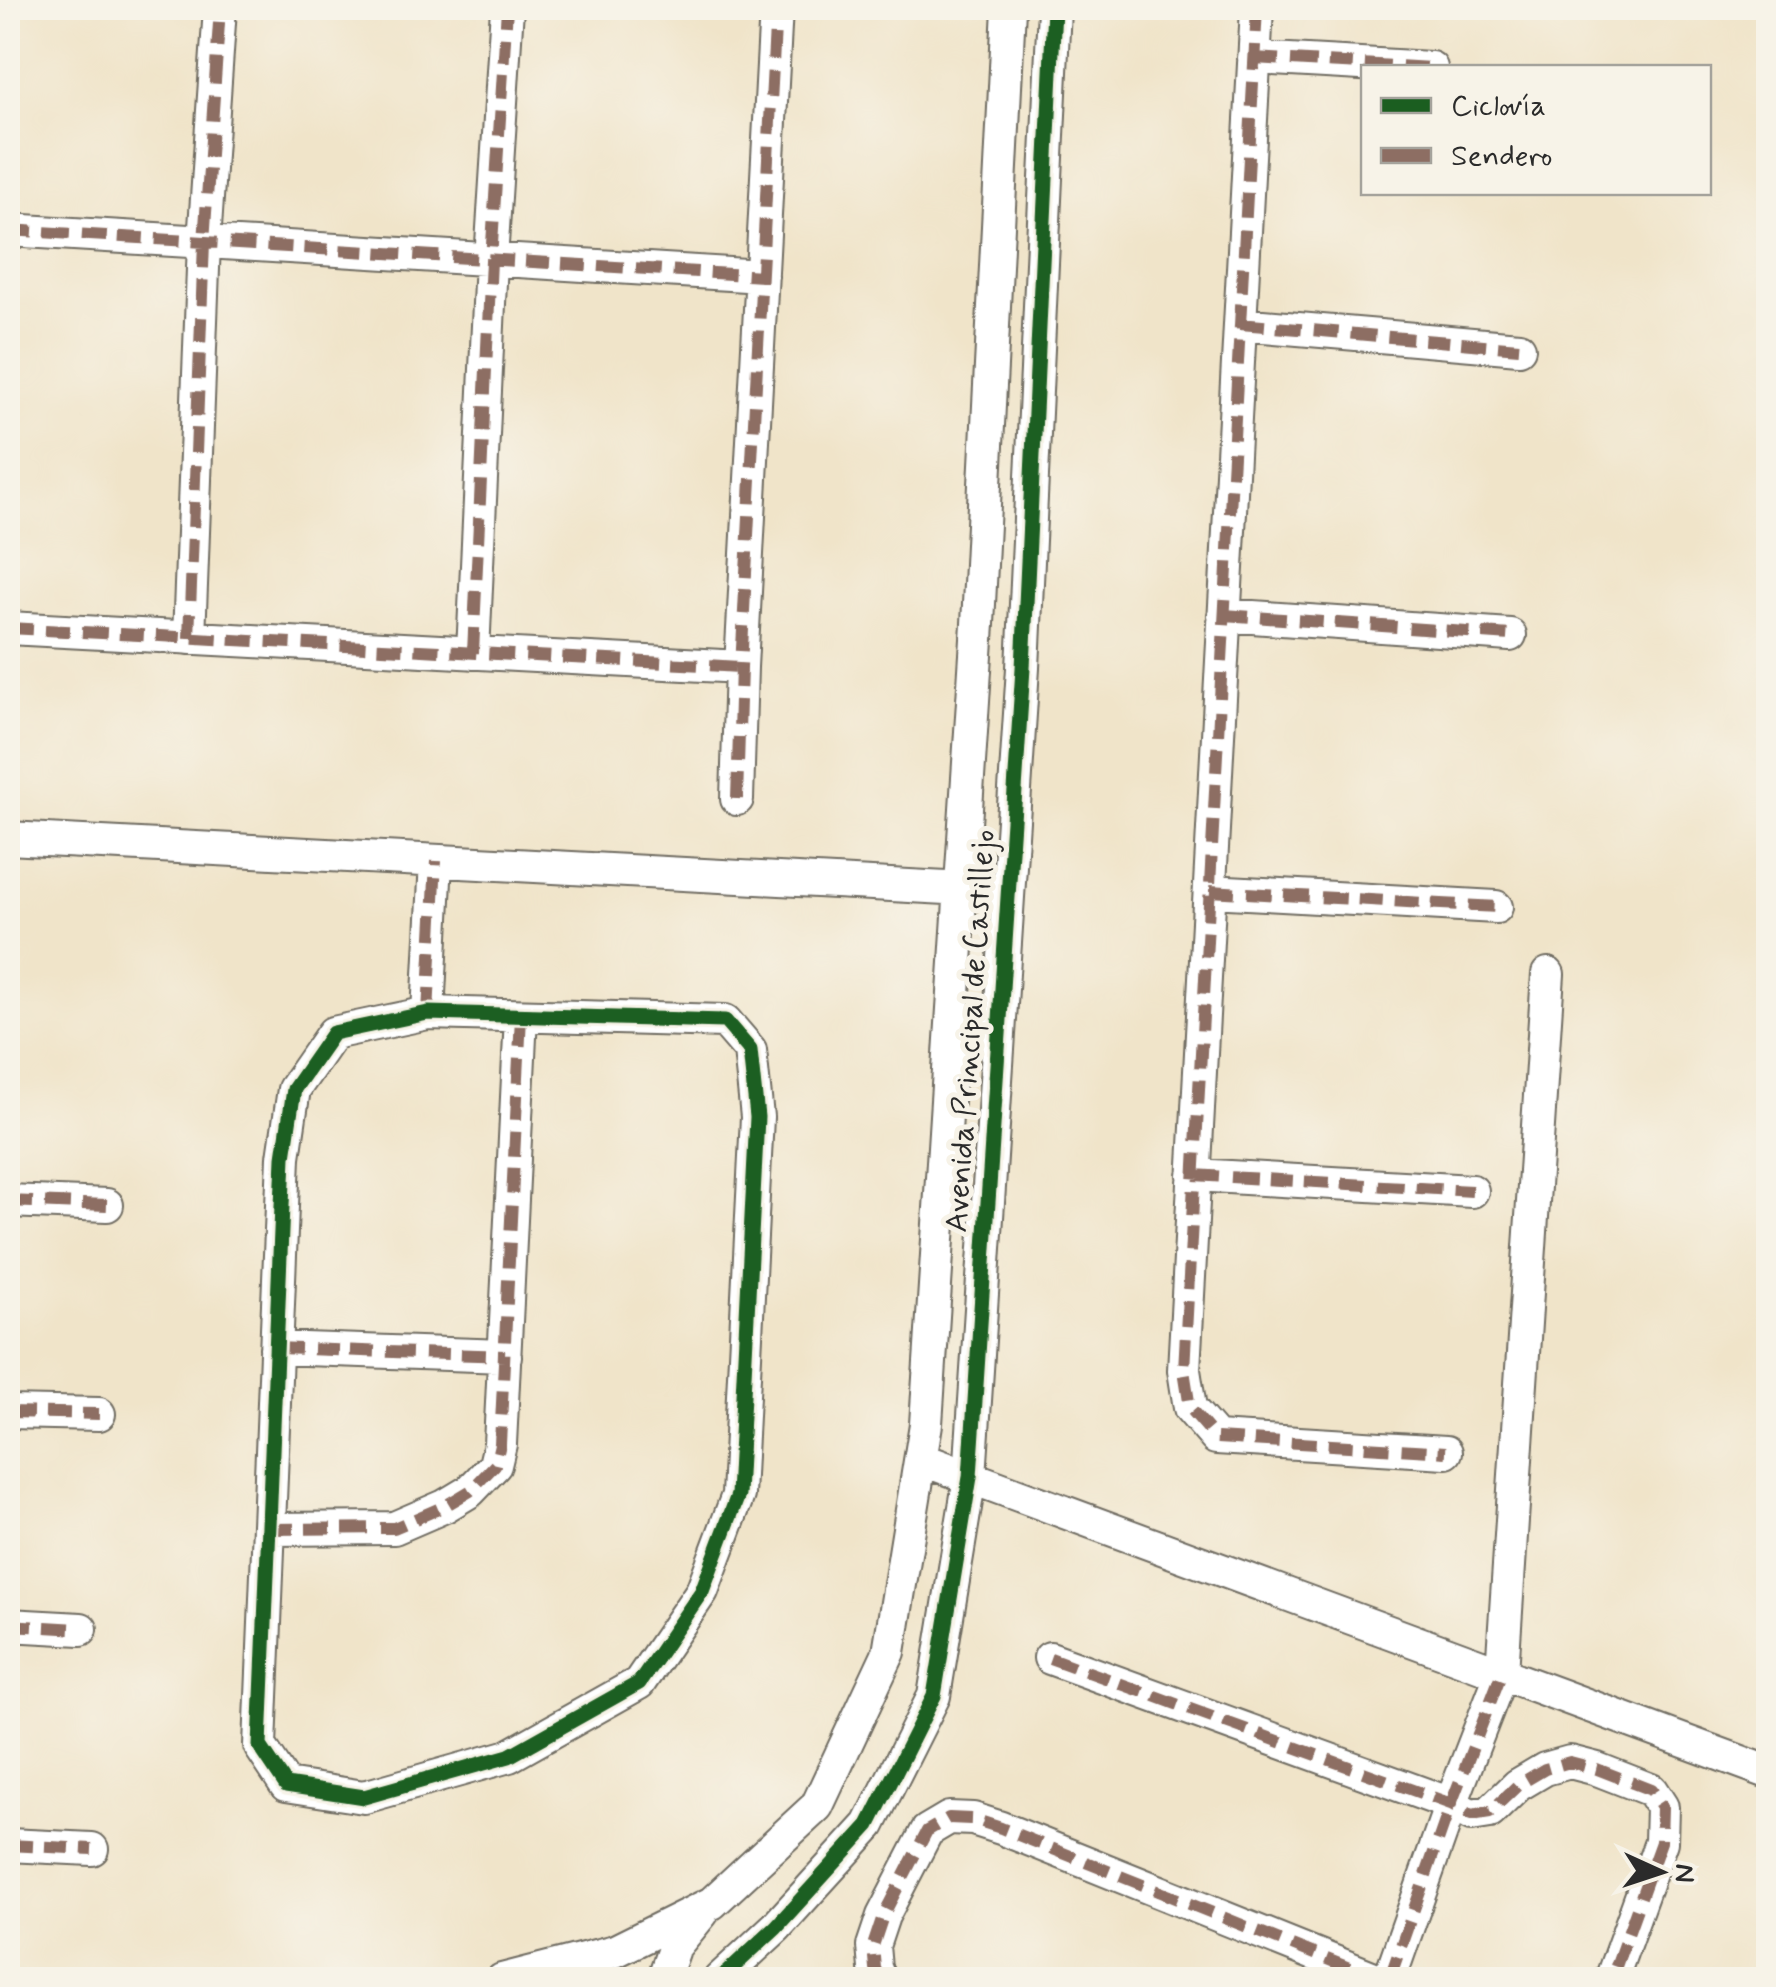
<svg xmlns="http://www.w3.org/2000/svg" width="1776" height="1987" font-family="Mynerve,sans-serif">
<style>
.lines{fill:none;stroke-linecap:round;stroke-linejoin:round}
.street-casing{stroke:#706c62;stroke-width:36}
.street{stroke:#fff;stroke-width:32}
.quiet{stroke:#8d6e63;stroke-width:12;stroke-dasharray:25 12;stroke-linecap:butt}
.cycleway-casing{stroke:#f7f3e8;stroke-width:21}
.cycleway{stroke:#1b5e20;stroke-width:15}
.labels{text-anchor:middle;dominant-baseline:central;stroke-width:10;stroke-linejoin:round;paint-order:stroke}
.street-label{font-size:32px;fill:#2b2b2b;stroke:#f7f3e8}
</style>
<rect width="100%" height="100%" fill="#f7f3e8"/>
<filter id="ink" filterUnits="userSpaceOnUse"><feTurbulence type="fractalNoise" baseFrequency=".01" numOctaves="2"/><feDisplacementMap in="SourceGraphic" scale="20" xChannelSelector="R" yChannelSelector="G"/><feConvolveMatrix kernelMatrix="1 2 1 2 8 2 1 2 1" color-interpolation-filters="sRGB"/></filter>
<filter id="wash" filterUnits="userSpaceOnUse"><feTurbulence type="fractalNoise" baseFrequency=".0048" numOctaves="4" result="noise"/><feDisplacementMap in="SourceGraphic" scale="40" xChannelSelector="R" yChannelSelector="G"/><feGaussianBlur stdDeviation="2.25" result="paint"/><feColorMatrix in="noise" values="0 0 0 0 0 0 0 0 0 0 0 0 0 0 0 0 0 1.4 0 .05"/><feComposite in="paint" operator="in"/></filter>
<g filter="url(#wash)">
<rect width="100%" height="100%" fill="#f0e4c9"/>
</g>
<g filter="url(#ink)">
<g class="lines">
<defs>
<path id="street" d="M1257,8L1184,1370L1190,1408L1216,1438L1446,1452
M1254,58L1431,68
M8,230L762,276
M1240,324L1519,348
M1224,615L1510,635
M8,628L741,667
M189,638L204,242L220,8
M473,653L491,260L507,8
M737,799L741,667L776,8
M8,838L984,890
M1210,891L1496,907
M428,1013L725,1021L750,1050L757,1117L738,1495L702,1591L639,1683L509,1756L364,1797L286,1785L260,1746L284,1157L294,1089L333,1033Z
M428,1013L436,861
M1194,1175L1472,1191
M8,1201L107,1205
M276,1348L505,1356
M8,1412L99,1414
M921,1459L1768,1772
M269,1529L394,1528L445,1506L470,1491L495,1465L500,1444L521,1016
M8,1625L81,1629
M1050,1658L1451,1804L1471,1815L1490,1812L1518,1785L1545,1769L1570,1762L1597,1769L1651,1790L1662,1807L1661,1842L1611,1980
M8,1845L92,1849
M502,1980L615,1951L712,1903L817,1806L889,1652L926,1424L978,624L1009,8
M663,1980L675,1946L702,1913
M719,1980L776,1927L869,1825L934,1696L970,1477L1023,668L1054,8
M880,1980L875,1968L873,1946L883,1916L927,1831L949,1818L973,1819L1001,1828L1379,1980
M1389,1980L1451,1804L1502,1672L1548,974"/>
</defs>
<use href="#street" class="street-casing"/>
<use href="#street" class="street"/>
<path class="quiet" d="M1257,8L1184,1370L1190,1408L1216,1438L1446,1452
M1254,58L1431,68
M8,230L762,276
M1240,324L1519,348
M1224,615L1510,635
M8,628L741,667
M189,638L204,242L220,8
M473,653L491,260L507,8
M737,799L741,667L776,8
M1210,891L1496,907
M428,1013L436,861
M1194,1175L1472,1191
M8,1201L107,1205
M276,1348L505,1356
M8,1412L99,1414
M269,1529L394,1528L445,1506L470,1491L495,1465L500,1444L521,1016
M8,1625L81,1629
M1050,1658L1451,1804L1471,1815L1490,1812L1518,1785L1545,1769L1570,1762L1597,1769L1651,1790L1662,1807L1661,1842L1611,1980
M8,1845L92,1849
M880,1980L875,1968L873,1946L883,1916L927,1831L949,1818L973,1819L1001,1828L1379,1980
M1389,1980L1451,1804L1502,1672"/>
<defs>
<path id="cycleway" d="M428,1013L725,1021L750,1050L757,1117L738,1495L702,1591L639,1683L509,1756L364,1797L286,1785L260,1746L284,1157L294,1089L333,1033Z
M719,1980L776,1927L869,1825L934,1696L970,1477L1023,668L1054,8"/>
</defs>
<use href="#cycleway" class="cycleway-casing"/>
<use href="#cycleway" class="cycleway"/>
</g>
</g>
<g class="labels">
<g class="street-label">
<text transform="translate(971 1031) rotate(-86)">Avenida Principal de Castillejo</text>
</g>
</g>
<rect width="1776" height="1987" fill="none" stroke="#f7f3e8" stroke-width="40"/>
<rect x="1361" y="65" width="350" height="130" fill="#f7f3e8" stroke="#a5a39c" stroke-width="2.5"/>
<rect x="1381" y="98" width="50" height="15" fill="#1b5e20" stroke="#a5a39c" stroke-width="2.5"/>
<text x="1451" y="115" font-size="30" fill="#2b2b2b">Ciclovía</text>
<rect x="1381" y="148" width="50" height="15" fill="#8d6e63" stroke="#a5a39c" stroke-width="2.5"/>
<text x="1451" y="165" font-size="30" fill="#2b2b2b">Sendero</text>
<g transform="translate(1661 1872) rotate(93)" stroke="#f7f3e8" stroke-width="8" paint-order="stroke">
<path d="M0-8L18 38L0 25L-18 38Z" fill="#2b2b2b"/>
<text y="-15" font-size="28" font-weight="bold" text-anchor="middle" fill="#2b2b2b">N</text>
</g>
</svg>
